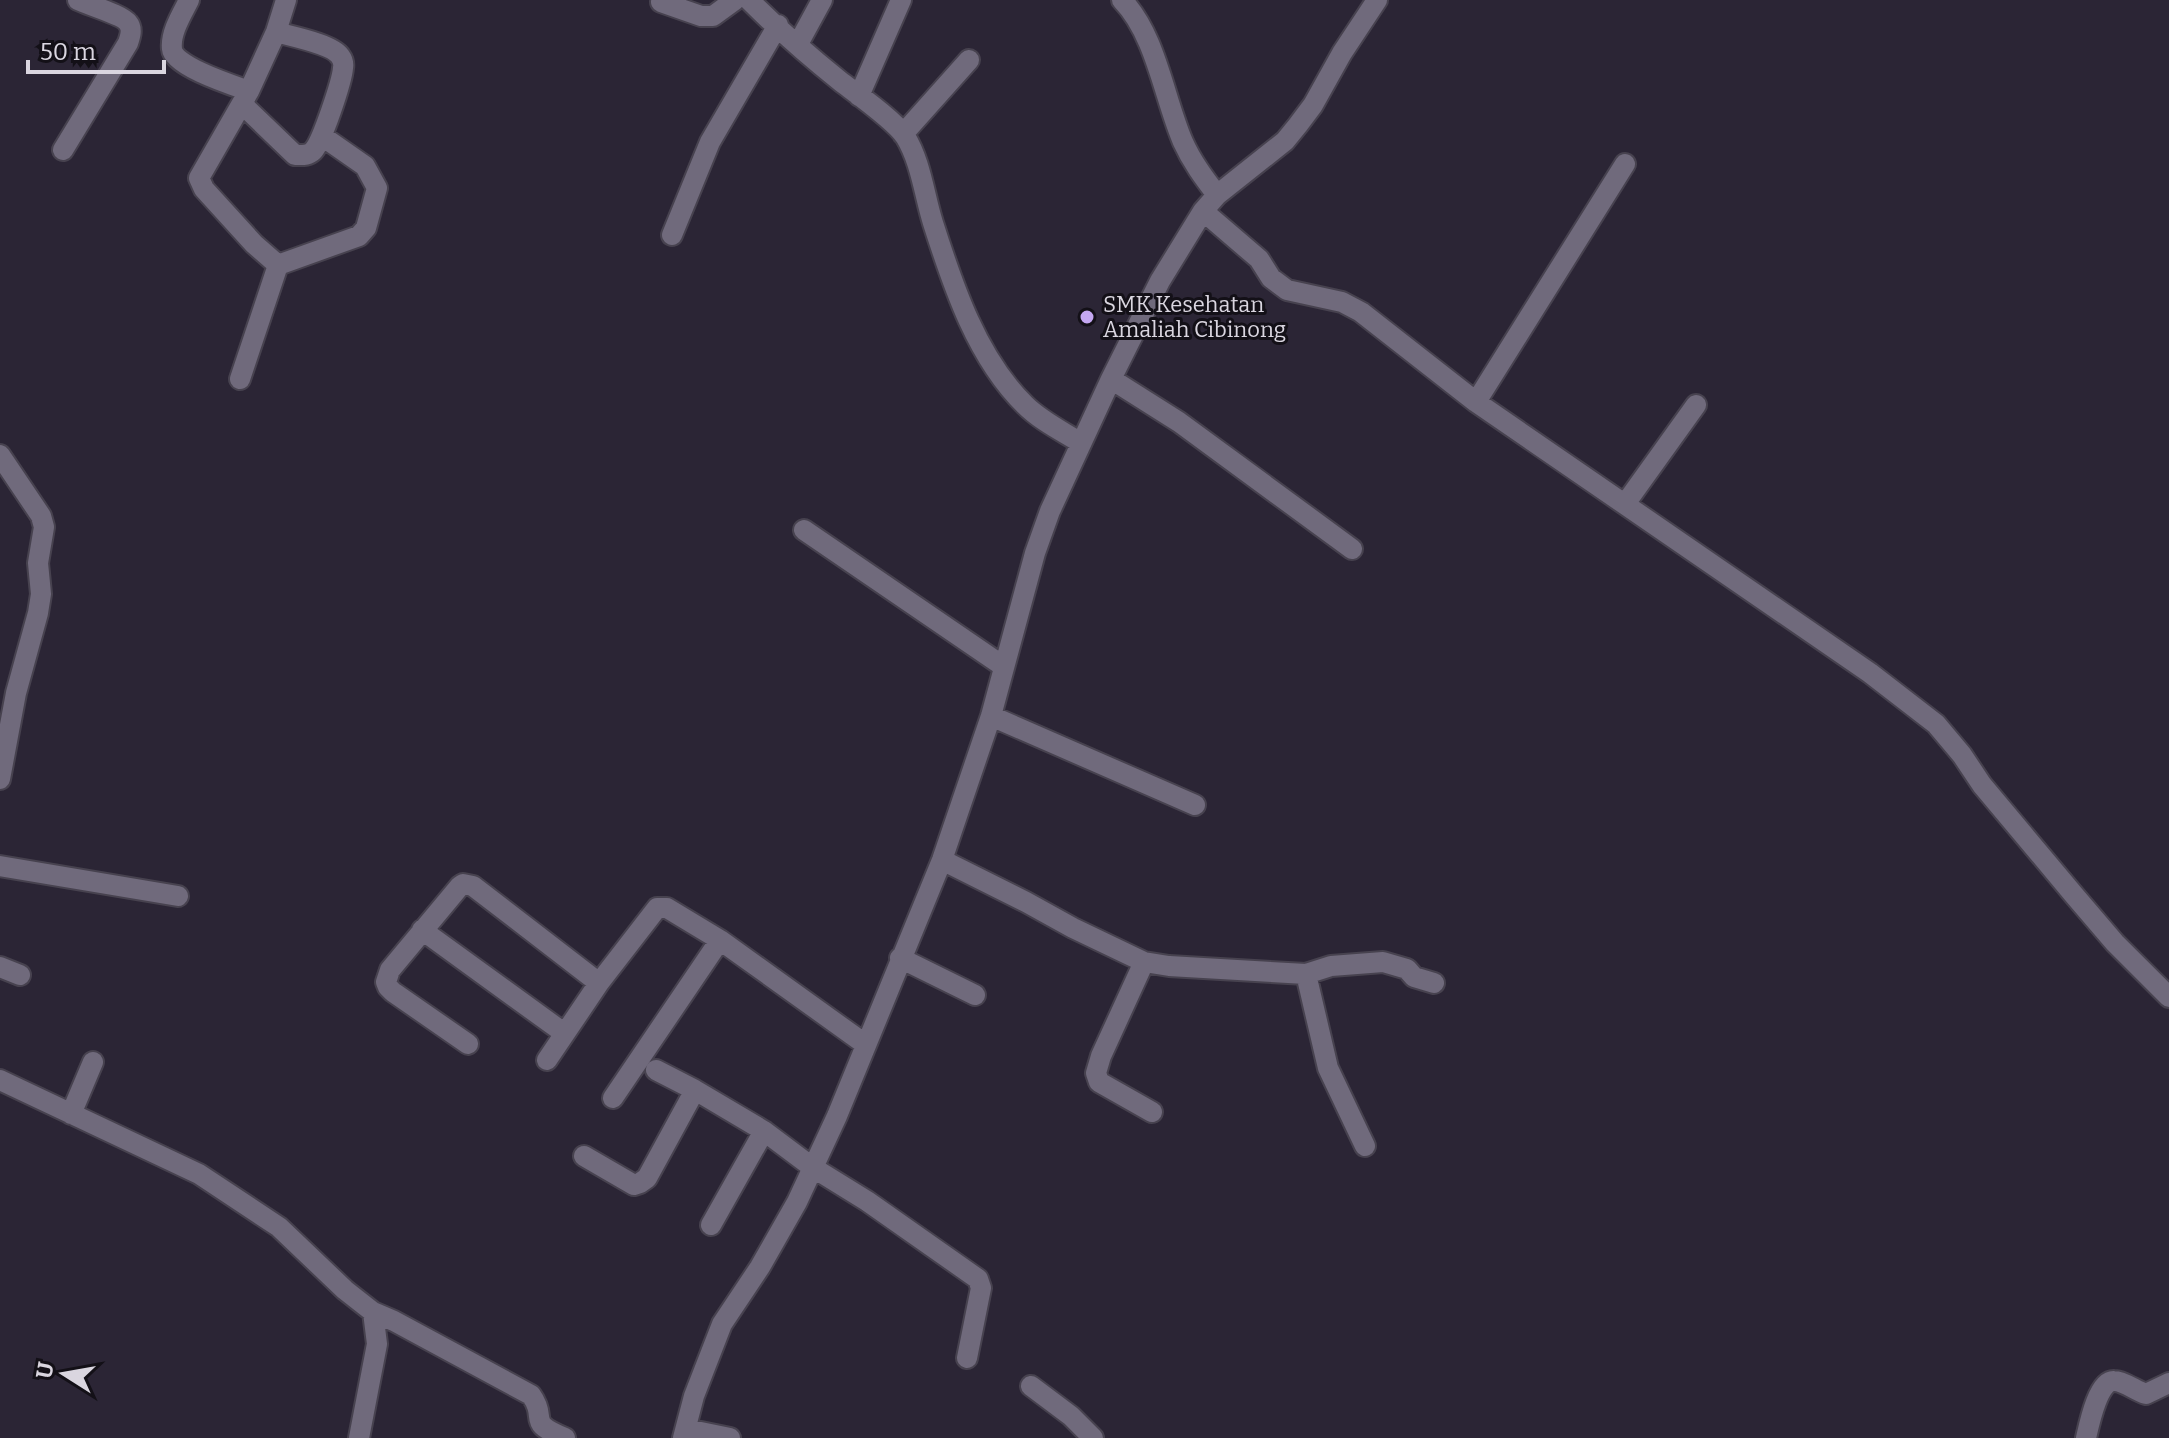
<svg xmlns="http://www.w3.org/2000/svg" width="2169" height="1438" font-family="Bitter,serif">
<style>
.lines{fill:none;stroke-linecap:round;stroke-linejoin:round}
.minor-casing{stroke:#47424f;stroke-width:24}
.minor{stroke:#706a7c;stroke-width:20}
.poi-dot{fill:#c4a7f1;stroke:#131017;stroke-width:3}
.labels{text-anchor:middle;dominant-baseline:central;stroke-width:6;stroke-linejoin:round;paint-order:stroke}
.poi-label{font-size:22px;fill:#dad6e0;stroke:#131017;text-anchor:start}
</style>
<rect width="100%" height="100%" fill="#2b2535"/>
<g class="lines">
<defs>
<path id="minor" d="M189,0C182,14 170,33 172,49C173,66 232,85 249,91
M749,0C776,27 810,57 840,81C857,94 894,120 905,136C921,162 924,194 933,223C953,286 977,358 1025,405C1041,421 1062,431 1081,443
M1122,0C1156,35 1164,98 1183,142C1192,162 1204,178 1217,195
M661,2L701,16H713L735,0
M798,44L822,0
M859,96L901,0
M242,104L295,155C302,155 308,156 313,151C322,142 342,81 343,68C344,63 343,60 340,56C332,44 290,36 276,32
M903,134L969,60
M63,150L128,43C130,37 133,29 128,23C123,15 88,5 78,0
M1203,211L1259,259L1271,278L1287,290L1342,302L1361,312L1476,402L1870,673L1936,724L1962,755L1982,785L2074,895L2115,943L2169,997
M672,235L710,142L778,25
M278,265L254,244L204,189L199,178L249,91L276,32L286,0
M278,265L359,236L366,228L377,188L365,166L322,136
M240,379L278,265
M1111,379L1179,422L1352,549
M1476,402L1625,164
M0,455L41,516L44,527L38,563L41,594L38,613L16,693L0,779
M1625,504L1696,405
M804,530L1003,666
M991,716L1195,805
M942,860L1026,902L1073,928L1144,962L1169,966L1306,974L1331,966L1383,962L1407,969L1414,977L1434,983
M0,866L178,896
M422,930L564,1033
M900,958L975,995
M1144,962L1101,1056L1096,1073L1099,1082L1152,1112
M0,967L20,975
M1306,974L1328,1068L1365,1146
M468,1044L393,992L388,987L386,982L390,970L460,886L463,884L473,886L599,983L657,908H667L720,940L865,1044
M547,1060L599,983
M656,1070L695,1090L764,1131L812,1167L867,1201L978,1279L981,1288L967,1358
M0,1080L199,1174L279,1227L345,1290L373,1312L394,1321L531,1395C549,1420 524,1421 565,1438
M613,1098L720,940
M71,1114L93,1062
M584,1156L634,1185L640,1183L647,1178L695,1090
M711,1225L764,1131
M1031,1386L1071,1416L1093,1438
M686,1429L730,1438
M359,1438L377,1344L373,1312
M683,1438L694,1396L722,1324L760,1267L797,1202L837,1116L942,860L991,716L1035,553L1050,511L1111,379L1160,281L1203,211L1217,195L1285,141L1298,125L1313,105L1342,53L1377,0
M2086,1438C2089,1425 2098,1380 2114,1381C2124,1381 2136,1391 2146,1394L2169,1383"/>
</defs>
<use href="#minor" class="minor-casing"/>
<use href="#minor" class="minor"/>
</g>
<circle class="poi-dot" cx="1087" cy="317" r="8"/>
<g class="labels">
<g class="poi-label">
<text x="1103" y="304">SMK Kesehatan<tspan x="1103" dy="25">Amaliah Cibinong</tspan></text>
</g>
</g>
<g transform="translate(64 1374) rotate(281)" stroke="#131017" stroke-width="6" paint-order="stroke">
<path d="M0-6L14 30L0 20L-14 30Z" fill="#dad6e0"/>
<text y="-12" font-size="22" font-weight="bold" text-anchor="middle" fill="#dad6e0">U</text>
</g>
<path d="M28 60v12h136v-12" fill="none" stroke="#dad6e0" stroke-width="4"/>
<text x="40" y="60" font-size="24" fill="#dad6e0" stroke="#131017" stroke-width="6" paint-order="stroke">50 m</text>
</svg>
